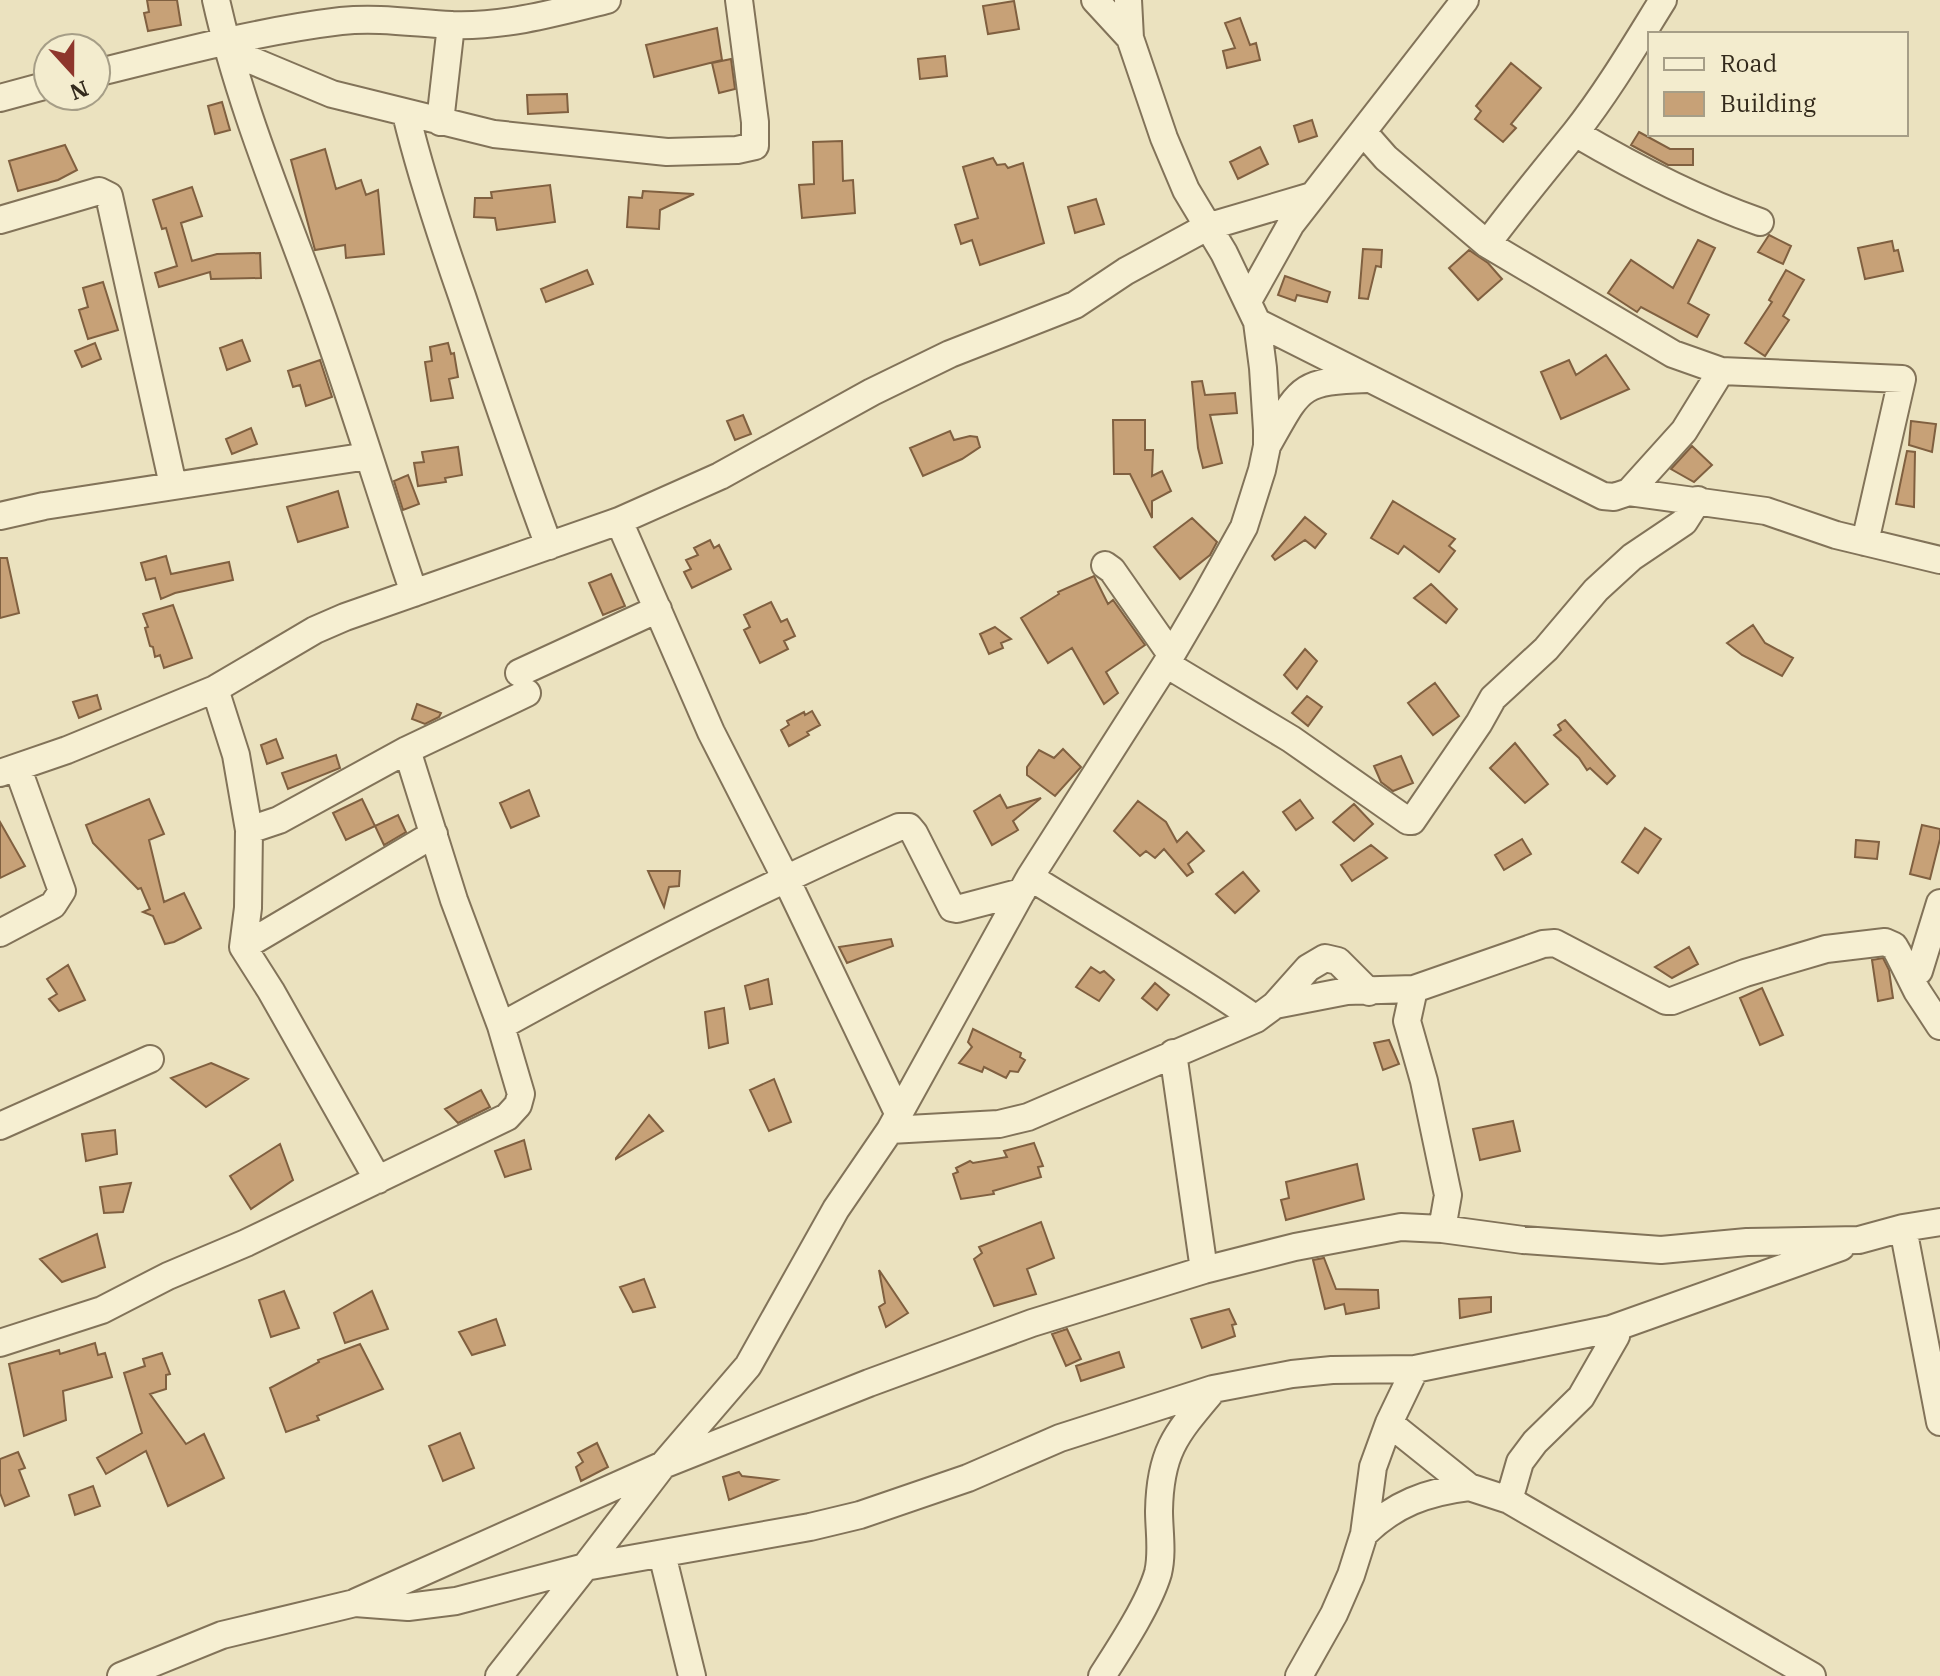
<svg xmlns="http://www.w3.org/2000/svg" width="1940" height="1676" font-family="'IBM Plex Serif',serif">
<style>
.building{fill:#c7a177;stroke:#806040;stroke-width:2}
.lines{fill:none;stroke-linecap:round;stroke-linejoin:round}
.minor-casing{stroke:#827359;stroke-width:30}
.minor{stroke:#f6efd2;stroke-width:26}
</style>
<rect width="100%" height="100%" fill="#ebe2bf"/>
<path class="building" d="M147,0H177L181,25L148,31L144,13L149,12Z
M1014,1L1019,29L988,34L983,6Z
M1240,18L1250,45L1256,43L1260,60L1227,68L1223,51L1235,48L1225,23Z
M717,28L722,60L654,77L646,45Z
M945,56L947,76L920,79L918,59Z
M731,59L735,89L719,93L712,63Z
M1511,63L1541,88L1511,124L1516,128L1503,142L1475,119L1481,111L1476,106Z
M567,94L568,112L528,114L527,95Z
M222,102L230,130L215,134L208,106Z
M1312,120L1317,136L1299,142L1294,126Z
M1639,132L1670,149H1693V165H1668L1631,145Z
M842,141L843,181L853,180L855,213L802,218L799,185L814,184L813,142Z
M65,145L77,170L58,180L18,191L9,161Z
M1260,147L1268,164L1238,179L1230,162Z
M325,149L336,189L361,180L366,195L378,190L384,254L346,258L345,245L315,250L291,160Z
M993,158L997,165L1005,164L1008,168L1023,163L1044,243L980,265L972,240L961,244L955,225L978,218L963,167Z
M550,185L555,222L497,230L495,218L474,217L475,198H492L491,192Z
M192,187L202,216L181,223L192,261L217,254L260,253L261,278L211,279L210,272L159,287L155,273L177,266L166,228L162,229L153,200Z
M643,191L694,194L660,210L659,229L627,227L629,197L642,198Z
M1096,199L1104,224L1075,233L1068,207Z
M1769,235L1791,246L1783,264L1758,252Z
M1698,240L1715,248L1688,303L1709,315L1697,337L1641,307L1637,312L1608,293L1631,260L1673,288Z
M1892,241L1894,251L1898,250L1903,271L1865,279L1858,248Z
M1363,249L1382,250L1381,267L1376,266L1368,299L1359,298Z
M1469,250L1488,263L1502,279L1478,300L1449,268Z
M587,270L593,284L546,302L541,289Z
M1786,270L1804,280L1783,316L1789,320L1765,356L1745,343L1772,302L1769,300Z
M1285,276L1330,292L1327,302L1297,295L1295,301L1278,295Z
M103,282L118,330L88,339L79,310L88,307L83,288Z
M242,340L250,361L227,370L220,348Z
M95,343L101,359L82,367L75,351Z
M448,343L451,354L454,353L458,377L449,379L453,398L431,401L425,362L432,361L430,347Z
M1606,355L1629,389L1561,419L1541,372L1569,360L1576,375Z
M320,360L332,397L306,406L300,385L293,387L288,371Z
M1202,381L1205,395L1235,393L1237,413L1210,415L1222,463L1203,468L1198,448L1192,382Z
M743,415L751,434L735,440L727,421Z
M1113,420H1145V450H1153L1152,476L1162,471L1171,491L1152,501V518L1130,474H1114Z
M1911,421L1936,424L1932,452L1909,445Z
M251,428L257,444L232,454L226,439Z
M950,431L954,440L970,436L977,437L980,447L962,459L923,476L910,448Z
M1692,446L1712,465L1694,482L1671,469Z
M458,447L462,475L445,478L446,482L418,486L414,463L424,462L422,452Z
M1907,451L1915,452L1914,507L1896,504Z
M408,475L419,504L403,510L394,481Z
M338,491L348,527L298,542L287,507Z
M1393,501L1455,539L1449,546L1455,551L1439,572L1404,546L1398,554L1371,538Z
M1305,517L1326,534L1315,548L1305,540L1275,560L1272,556Z
M1192,518L1217,542L1210,555L1180,579L1154,547Z
M710,540L714,548L719,545L731,569L692,588L684,572L691,569L686,560L698,555L694,548Z
M166,556L171,574L229,562L233,580L175,593L161,599L155,578L146,580L141,563Z
M0,558H7L19,613L0,618Z
M611,574L625,606L603,615L589,583Z
M1094,576L1108,604L1113,600L1145,645L1106,672L1118,693L1104,704L1072,648L1048,663L1021,618L1059,594L1058,592Z
M1431,584L1457,609L1446,623L1414,598Z
M771,602L781,622L787,619L795,636L784,641L788,649L760,663L744,630L750,627L744,615Z
M173,605L192,658L164,668L160,655L155,657L153,647L150,646L145,628L148,627L143,614Z
M1753,625L1765,643L1793,658L1782,676L1742,655L1727,643Z
M995,627L1011,639L1001,643L1003,648L989,654L980,634Z
M1305,649L1317,661L1297,689L1284,675Z
M1435,683L1459,716L1433,735L1408,703Z
M97,695L101,709L79,718L73,702Z
M1307,696L1322,707L1308,726L1292,713Z
M417,704L441,713L439,717L425,724L412,719Z
M812,711L820,725L807,732L809,735L789,746L781,730L789,725L787,721L804,712L805,715Z
M1565,720L1615,776L1607,784L1590,768L1587,770L1579,758L1554,735L1561,730L1558,725Z
M276,739L283,758L267,764L261,745Z
M1515,743L1548,784L1525,803L1490,768Z
M1063,749L1081,767L1055,796L1027,775V767L1039,750L1054,758Z
M336,755L340,768L288,789L282,773Z
M1401,756L1413,783L1393,791L1381,782L1374,766Z
M529,790L539,816L511,828L500,803Z
M1000,795L1007,808L1041,798L1013,821L1018,830L992,845L974,811Z
M149,799L164,834L149,840L164,902L184,893L201,928L174,942L165,944L153,916L143,912L150,909L141,888L138,889L93,843L86,825Z
M362,799L375,826L346,840L333,813Z
M1300,800L1313,818L1296,830L1283,812Z
M1138,801L1166,822L1177,842L1187,832L1204,851L1188,864L1193,872L1187,876L1164,849L1155,858L1146,851L1140,856L1114,831Z
M1354,804L1373,824L1354,841L1333,822Z
M398,815L406,832L384,845L375,826Z
M0,822L25,866L0,878Z
M1922,825L1940,829V839L1930,879L1910,874Z
M1645,828L1661,839L1638,873L1622,862Z
M1522,839L1531,854L1504,870L1495,855Z
M1856,840L1879,842L1877,859L1855,857Z
M1371,845L1387,858L1352,881L1341,865Z
M648,871H680L679,886L669,887L664,907Z
M1243,872L1259,891L1235,913L1216,894Z
M891,939L893,946L847,963L839,947Z
M1689,947L1698,964L1672,978L1655,967Z
M1883,958L1889,970L1893,998L1878,1001L1872,960Z
M68,965L85,1000L59,1011L49,999L57,994L47,979Z
M1091,967L1100,973L1104,971L1114,980L1099,1001L1076,987Z
M768,979L772,1004L750,1009L745,986Z
M1155,983L1169,995L1157,1010L1142,998Z
M1762,988L1783,1035L1760,1045L1740,998Z
M724,1008L728,1043L709,1048L705,1012Z
M973,1029L1021,1053L1020,1057L1025,1060L1018,1072L1010,1071L1006,1078L984,1067L982,1072L959,1063L972,1047L968,1042Z
M1389,1040L1399,1064L1383,1070L1374,1043Z
M211,1063L248,1079L206,1107L171,1078Z
M774,1079L791,1122L769,1131L750,1090Z
M481,1090L490,1107L458,1123L445,1109Z
M649,1115L663,1131L616,1159V1158Z
M1513,1121L1520,1151L1480,1160L1473,1129Z
M115,1130L117,1154L86,1161L82,1134Z
M524,1140L531,1169L505,1177L495,1151Z
M1034,1143L1043,1166L1038,1167L1041,1177L993,1191L994,1194L961,1199L953,1174L958,1172L956,1168L970,1161L973,1163L1007,1157L1004,1151Z
M280,1144L293,1180L251,1209L230,1176Z
M1357,1164L1364,1199L1286,1220L1281,1200L1289,1198L1286,1182Z
M131,1183L123,1212L104,1213L100,1187Z
M1041,1222L1054,1258L1027,1269L1036,1294L994,1306L974,1259L982,1253L979,1247Z
M97,1234L105,1267L62,1282L40,1259Z
M1324,1258L1336,1289L1378,1290L1379,1308L1346,1314L1344,1304L1325,1309L1313,1260Z
M879,1270L908,1313L886,1327L879,1307L885,1303Z
M644,1279L655,1307L633,1312L620,1287Z
M284,1291L299,1328L271,1337L259,1300Z
M372,1291L388,1329L345,1343L334,1313Z
M1491,1297V1312L1460,1318L1459,1299Z
M1229,1309L1236,1324L1232,1325L1235,1336L1202,1348L1191,1319Z
M496,1319L505,1345L472,1355L459,1332Z
M1067,1329L1081,1359L1066,1366L1052,1334Z
M95,1343L98,1355L105,1353L112,1377L63,1391L66,1420L24,1436L9,1364L59,1350L60,1354Z
M360,1344L383,1389L317,1416L319,1420L286,1432L270,1388L319,1362L318,1360Z
M1119,1352L1124,1367L1081,1381L1076,1366Z
M162,1353L170,1374L166,1375V1389L150,1394L186,1444L204,1434L224,1478L168,1506L146,1451L106,1474L97,1458L142,1433L124,1373L145,1366L143,1359Z
M460,1433L474,1468L443,1481L429,1446Z
M597,1443L608,1467L581,1481L576,1467L583,1462L578,1453Z
M18,1452L25,1468L19,1470L29,1496L5,1506L0,1493V1459Z
M739,1472L742,1476L777,1480L729,1500L723,1477Z
M93,1486L100,1506L75,1515L69,1495Z"/>
<g class="lines">
<defs>
<path id="minor" d="M216,0C239,103 280,200 316,299C351,396 381,496 414,593
M1095,0L1130,38
M229,51L332,94L494,134L667,152L737,150L755,146V122L739,0
M96,73C177,53 258,31 341,21C378,17 414,23 451,25C504,27 555,13 607,0
M0,98L48,85
M406,114C421,176 441,236 462,296C490,380 518,463 549,546
M440,122L451,25
M1364,133L1386,158L1487,244L1673,354L1721,371L1902,379L1865,542
M1575,133C1633,167 1697,200 1760,222
M0,220L99,191L109,196L173,485
M1487,244C1515,206 1545,170 1575,133C1608,91 1635,45 1663,0
M1248,301L1291,224L1465,0
M1257,322L1603,496L1614,497L1629,492L1766,511L1836,535L1940,560
M1267,446C1300,388 1298,381 1367,379
M1629,492L1684,431L1721,371
M0,516L44,506L368,456
M619,521L711,732L785,877L899,1115
M1105,565L1112,570L1170,653
M1166,664L1291,739L1408,821H1412L1479,723L1493,698L1546,649L1596,590L1632,557L1684,522L1698,500
M519,673L658,609
M215,689L236,755L249,830L248,908L243,947L271,991L378,1180
M407,750L454,900L501,1026C631,954 763,887 899,827H909L914,833L952,908L957,909L1022,892
M0,773L67,750L215,689L315,630L345,617L619,521L720,476L872,392L950,354L1075,305L1126,271L1207,227L1312,196
M249,830L279,820L407,750L527,693
M1030,877C1105,924 1183,968 1256,1019
M0,933L53,905L62,891L18,769
M243,947L434,834
M1919,971L1940,903
M1414,989L1407,1021L1424,1081L1448,1195L1442,1229
M1275,1005L1347,991L1414,989L1543,944L1555,943L1666,1001H1672L1745,973L1826,949L1885,942L1894,946L1898,953L1917,991L1940,1026
M1173,1053L1204,1270
M0,1126L150,1059
M890,1130L999,1124L1028,1117L1256,1019L1275,1005L1308,968L1325,958L1338,961L1369,992
M1903,1228L1940,1422
M0,1343L102,1310L168,1276L246,1243L507,1117L518,1105L521,1094L501,1026
M1389,1423L1469,1487L1509,1500L1812,1676
M1509,1500L1520,1462L1535,1442L1581,1397L1616,1336L1611,1329
M1364,1534C1394,1504 1427,1492 1469,1487
M662,1554L692,1676
M356,1602L663,1465L869,1383L1032,1323L1204,1270L1295,1247L1401,1227L1442,1229L1523,1240L1661,1250L1747,1242L1859,1240L1903,1228L1940,1222
M121,1676L222,1635L355,1603L408,1607L456,1601L585,1567L663,1465L748,1366L836,1209L890,1130L1030,877L1166,664L1204,599L1244,527L1262,470L1267,446V430L1263,368L1257,322L1224,253L1186,190L1164,138L1130,38L1128,0
M499,1676L585,1567L810,1527L860,1515L968,1478L1060,1438L1213,1389L1292,1374L1332,1370L1415,1369L1611,1329L1841,1247
M1102,1676C1120,1648 1149,1604 1158,1573C1163,1553 1159,1530 1159,1511C1160,1451 1176,1434 1213,1390
M1299,1676L1334,1614L1351,1575L1364,1534L1373,1467L1389,1423L1415,1369"/>
</defs>
<use href="#minor" class="minor-casing"/>
<use href="#minor" class="minor"/>
</g>
<rect x="1648" y="32" width="260" height="104" fill="#f3ecce" stroke="#a69e87" stroke-width="2"/>
<rect x="1664" y="58" width="40" height="12" fill="#f6efd2" stroke="#a69e87" stroke-width="2"/>
<text x="1720" y="72" font-size="24" fill="#332a1c">Road</text>
<rect x="1664" y="92" width="40" height="24" fill="#c7a177" stroke="#a69e87" stroke-width="2"/>
<text x="1720" y="112" font-size="24" fill="#332a1c">Building</text>
<g transform="translate(72 72) rotate(159)"><circle r="38" fill="#f3ecce" stroke="#a69e87" stroke-width="2"/>
<path d="M0-6L14 30L0 20L-14 30Z" fill="#8e362c"/>
<text y="-12" font-size="22" font-weight="bold" text-anchor="middle" fill="#332a1c">N</text>
</g>
</svg>
